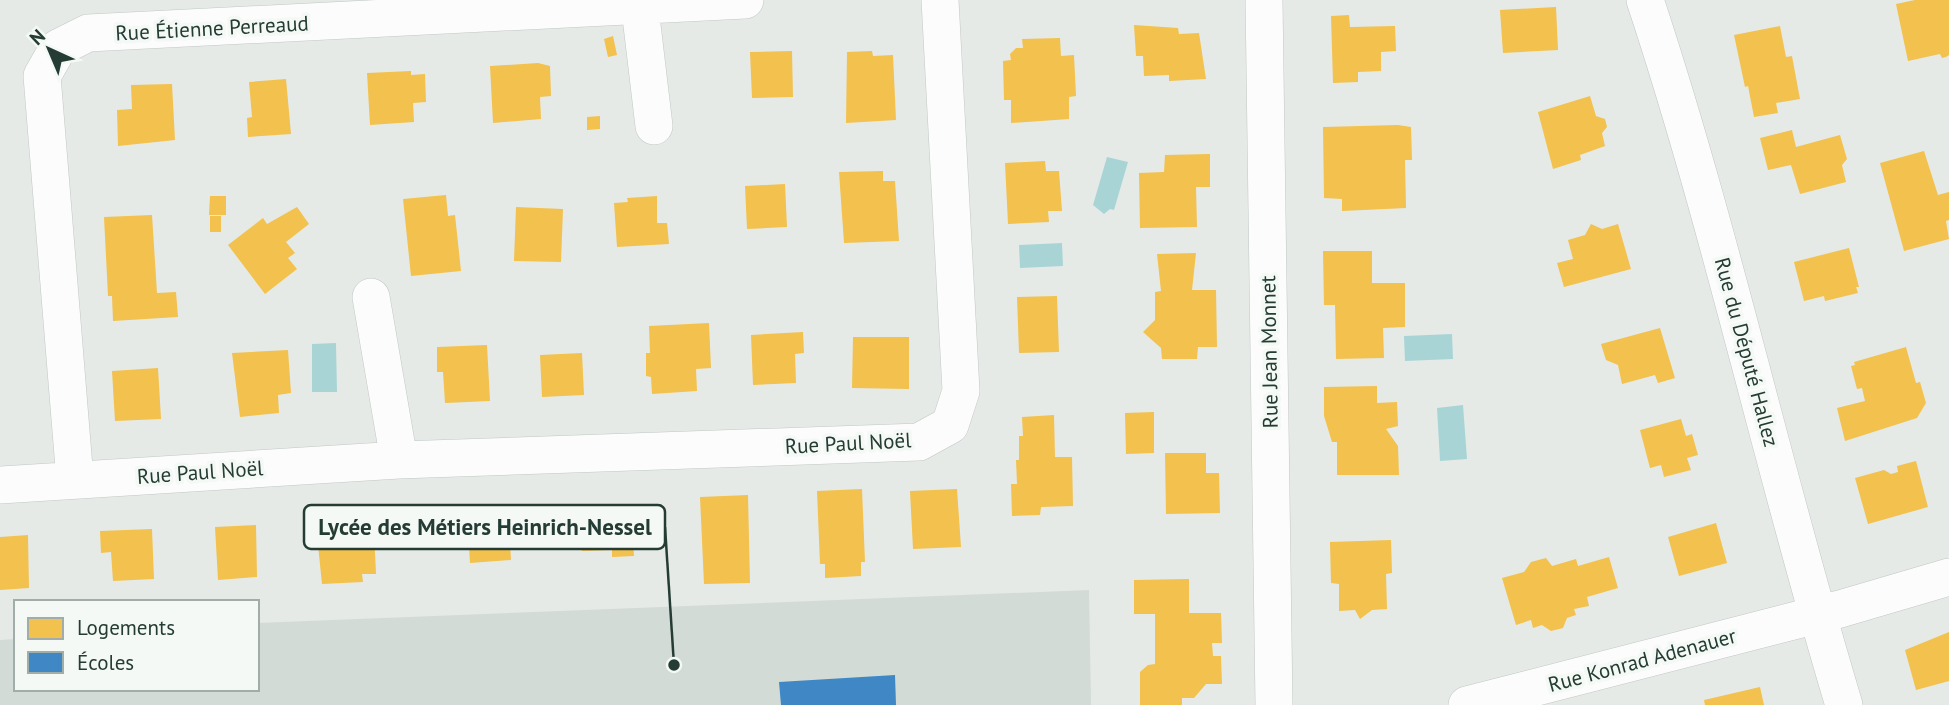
<svg xmlns="http://www.w3.org/2000/svg" width="1949" height="705" font-family="'PT Sans',sans-serif">
<style>
.built{fill:#d3dbd7}
.water{fill:#a9d4d6}
.homes{fill:#f2c14e}
.schools{fill:#3f88c5}
.lines{fill:none;stroke-linecap:round;stroke-linejoin:round}
.minor-casing{stroke:#c2c7c4;stroke-width:38}
.minor{stroke:#fbfcfb;stroke-width:37}
.labels{text-anchor:middle;dominant-baseline:central;stroke-width:7;stroke-linejoin:round;paint-order:stroke}
.street-label{font-size:21px;fill:#243c33;stroke:#f4f9f6}
.leader{fill:none;stroke:#243c33;stroke-width:2.5}
.callout-dot{fill:#243c33;stroke:#f4f9f6;stroke-width:2.5}
.callout{fill:#f4f9f6;stroke:#243c33;stroke-width:2.5}
.callout-label{font-size:23px;text-anchor:middle;font-weight:bold;fill:#243c33}
</style>
<rect width="100%" height="100%" fill="#e5eae7"/>
<path class="built" d="M1089,590L1091,705H0V640L16,639V689H257V623Z"/>
<path class="water" d="M1107,157L1128,162L1114,210L1110,209L1104,214L1093,205Z
M1062,243L1063,266L1020,268L1019,245Z
M1452,334L1453,359L1405,361L1404,336Z
M336,343L337,392H312V344Z
M1463,405L1467,459L1440,461L1437,408Z"/>
<path class="homes" d="M1915,0H1949V55L1946,57L1942,58L1940,54L1908,61L1896,4Z
M1556,7L1558,50L1503,53L1500,10Z
M1349,15L1350,27L1395,26L1396,51L1381,52V71L1358,72V82L1333,83L1331,16Z
M1134,25L1178,28L1179,34L1199,33L1206,79L1169,81V75L1144,76L1143,56H1136Z
M1780,26L1786,57L1792,56L1800,99L1776,103L1778,113L1754,117L1748,86L1745,87L1734,35Z
M613,36L617,55L608,57L604,39Z
M1060,38L1061,56L1074,55L1076,96L1069,97V119L1011,123V100H1004L1003,61L1011,60L1010,54L1016,48H1023L1022,39Z
M792,51L793,97L752,98L750,52Z
M872,51L873,56L893,55L896,120L846,123L847,52Z
M538,63L550,66L551,96L540,97L541,119L493,123L490,66Z
M411,71V75L425,74L426,102L413,103L414,122L370,125L367,73Z
M286,79L291,134L248,137L247,118L252,117L249,82Z
M172,84L175,140L118,146L117,110L132,109L131,85Z
M1590,96L1596,116L1605,119L1607,127L1602,133L1605,146L1580,155L1581,160L1553,169L1538,112Z
M600,116V129L587,130V117Z
M1398,125L1411,127L1412,160H1405L1406,208L1342,211V199L1324,198L1323,127Z
M1792,130L1796,147L1840,135L1847,159L1842,165L1846,182L1800,194L1791,165L1768,170L1760,138Z
M1924,151L1938,195L1949,192V220L1946,221L1949,239L1904,251L1880,163Z
M1210,154V187H1196L1197,227L1140,228L1139,173L1164,172L1165,155Z
M1045,161L1046,171H1059L1062,211H1048L1049,222L1008,224L1005,163Z
M883,171V181H895L899,241L844,243L839,172Z
M785,184L787,227L747,229L745,186Z
M446,195L448,216L455,215L461,271L411,276L403,199Z
M210,196H226V215H209Z
M657,196V223H667L669,244L617,247L614,203L628,202L627,198Z
M297,207L309,224L286,242L295,253L288,258L297,269L265,294L228,245L263,218L267,224Z
M516,207L563,209L561,262L514,261Z
M152,215L157,293L176,292L178,317L113,321L112,296H108L104,217Z
M210,216H221V232H210Z
M1591,224L1602,229L1618,224L1631,269L1564,287L1557,263L1573,259L1568,240L1585,235Z
M1849,248L1859,287H1856L1858,293L1825,301L1824,296L1804,301L1794,262Z
M1323,251H1372V283H1405V327L1383,328L1384,358L1336,359L1335,305H1324Z
M1196,253L1192,290H1216L1217,347H1198L1197,359H1162L1161,348L1143,332L1155,320V292L1161,291L1157,254Z
M1057,296L1059,352L1019,353L1017,297Z
M709,323L711,368L696,369L697,391L652,394L651,377L646,376V353H650L649,326Z
M1660,328L1675,378L1658,383L1655,375L1622,384L1618,365L1606,360L1601,344Z
M803,332L804,353L795,354L796,383L753,385L751,335Z
M853,337H909V389L852,388Z
M487,345L490,401L445,403L443,372H437V347Z
M1906,347L1916,383L1920,382L1926,403L1917,418L1845,441L1837,408L1865,401L1862,388L1857,389L1851,366L1855,365L1854,362Z
M288,350L291,393L278,395L279,413L240,417L232,353Z
M582,353L584,395L542,397L540,355Z
M158,368L161,419L115,421L112,371Z
M1377,386V403L1397,402L1398,426L1386,429L1398,446L1399,475H1337V442H1332L1324,416V387Z
M1154,412V453L1126,454L1125,413Z
M1054,415L1055,457H1072L1073,506L1041,507L1040,515L1012,516L1011,484H1017L1016,460H1019V436H1023L1022,417Z
M1681,419L1686,436L1692,434L1698,455L1687,458L1691,470L1664,477L1661,465L1650,468L1640,430Z
M1165,453H1206V473H1219L1220,513L1166,514Z
M1916,461L1928,507L1868,524L1855,478L1884,470L1891,474L1898,472L1897,466Z
M862,489L865,562H861V576L825,578V564H820L817,491Z
M957,489L961,547L913,549L910,491Z
M748,495L750,583L704,584L700,497Z
M631,504L634,556L612,557V550L582,551L581,531L588,530L591,505Z
M508,509L511,560L470,563L467,512Z
M1716,523L1727,563L1679,576L1668,537Z
M256,525L257,577L218,580L215,527Z
M359,528L360,533L374,532L376,574H362L363,582L322,584L318,545H322L321,530Z
M152,529L154,579L113,581L111,552L101,553L100,531Z
M28,535L29,588L0,590V537Z
M1391,540L1392,573L1386,574L1387,609L1372,610L1360,619L1355,610L1339,611V584L1331,583L1330,542Z
M1609,557L1618,588L1587,597L1589,606L1574,609L1576,615L1567,618L1563,628L1551,631L1542,625L1533,628L1531,620L1516,625L1502,578L1524,572L1531,562L1546,558L1552,566L1576,559L1578,566Z
M1189,579V613H1221L1222,643H1212L1213,656H1221L1222,684H1206L1194,698H1182V705H1140V672L1148,665L1155,664V614H1134V580Z
M1949,632V681L1916,690L1905,650Z
M1760,687L1764,705H1705L1704,700Z"/>
<path class="schools" d="M895,675L896,705H781L779,682Z"/>
<g class="lines">
<defs>
<path id="minor" d="M639,0L654,126
M1264,0L1274,705
M1645,0C1722,232 1773,471 1844,705
M371,297L399,460
M75,480L42,76L58,48L88,33L745,0
M0,485L399,460L919,442L950,425L961,391L940,0
M1467,705L1840,609L1949,577"/>
</defs>
<use href="#minor" class="minor-casing"/>
<use href="#minor" class="minor"/>
</g>
<g class="labels">
<g class="street-label">
<text transform="translate(212 28) rotate(-3)">Rue Étienne Perreaud</text>
<text transform="translate(1269 352) rotate(-91)">Rue Jean Monnet</text>
<text transform="translate(1747 352) rotate(75)">Rue du Député Hallez</text>
<text transform="translate(848 443) rotate(-3)">Rue Paul Noël</text>
<text transform="translate(200 472) rotate(-4)">Rue Paul Noël</text>
<text transform="translate(1642 660) rotate(-15)">Rue Konrad Adenauer</text>
</g>
</g>
<path class="leader" d="M674 665L665 527"/>
<circle class="callout-dot" cx="674" cy="665" r="7"/>
<rect class="callout" x="304" y="505" width="361" height="44" rx="7"/>
<g class="callout-label">
<text x="485" y="535">Lycée des Métiers Heinrich-Nessel</text>
</g>
<rect x="14" y="600" width="245" height="91" fill="#f4f9f6" stroke="#a1ada8" stroke-width="2"/>
<rect x="28" y="618" width="35" height="21" fill="#f2c14e" stroke="#a1ada8" stroke-width="2"/>
<text x="77" y="635" font-size="21" fill="#243c33">Logements</text>
<rect x="28" y="652" width="35" height="21" fill="#3f88c5" stroke="#a1ada8" stroke-width="2"/>
<text x="77" y="670" font-size="21" fill="#243c33">Écoles</text>
<g transform="translate(49 49) rotate(316)" stroke="#f4f9f6" stroke-width="5" paint-order="stroke">
<path d="M0-5L12 26L0 18L-12 26Z" fill="#243c33"/>
<text y="-10" font-size="19" font-weight="bold" text-anchor="middle" fill="#243c33">N</text>
</g>
</svg>
